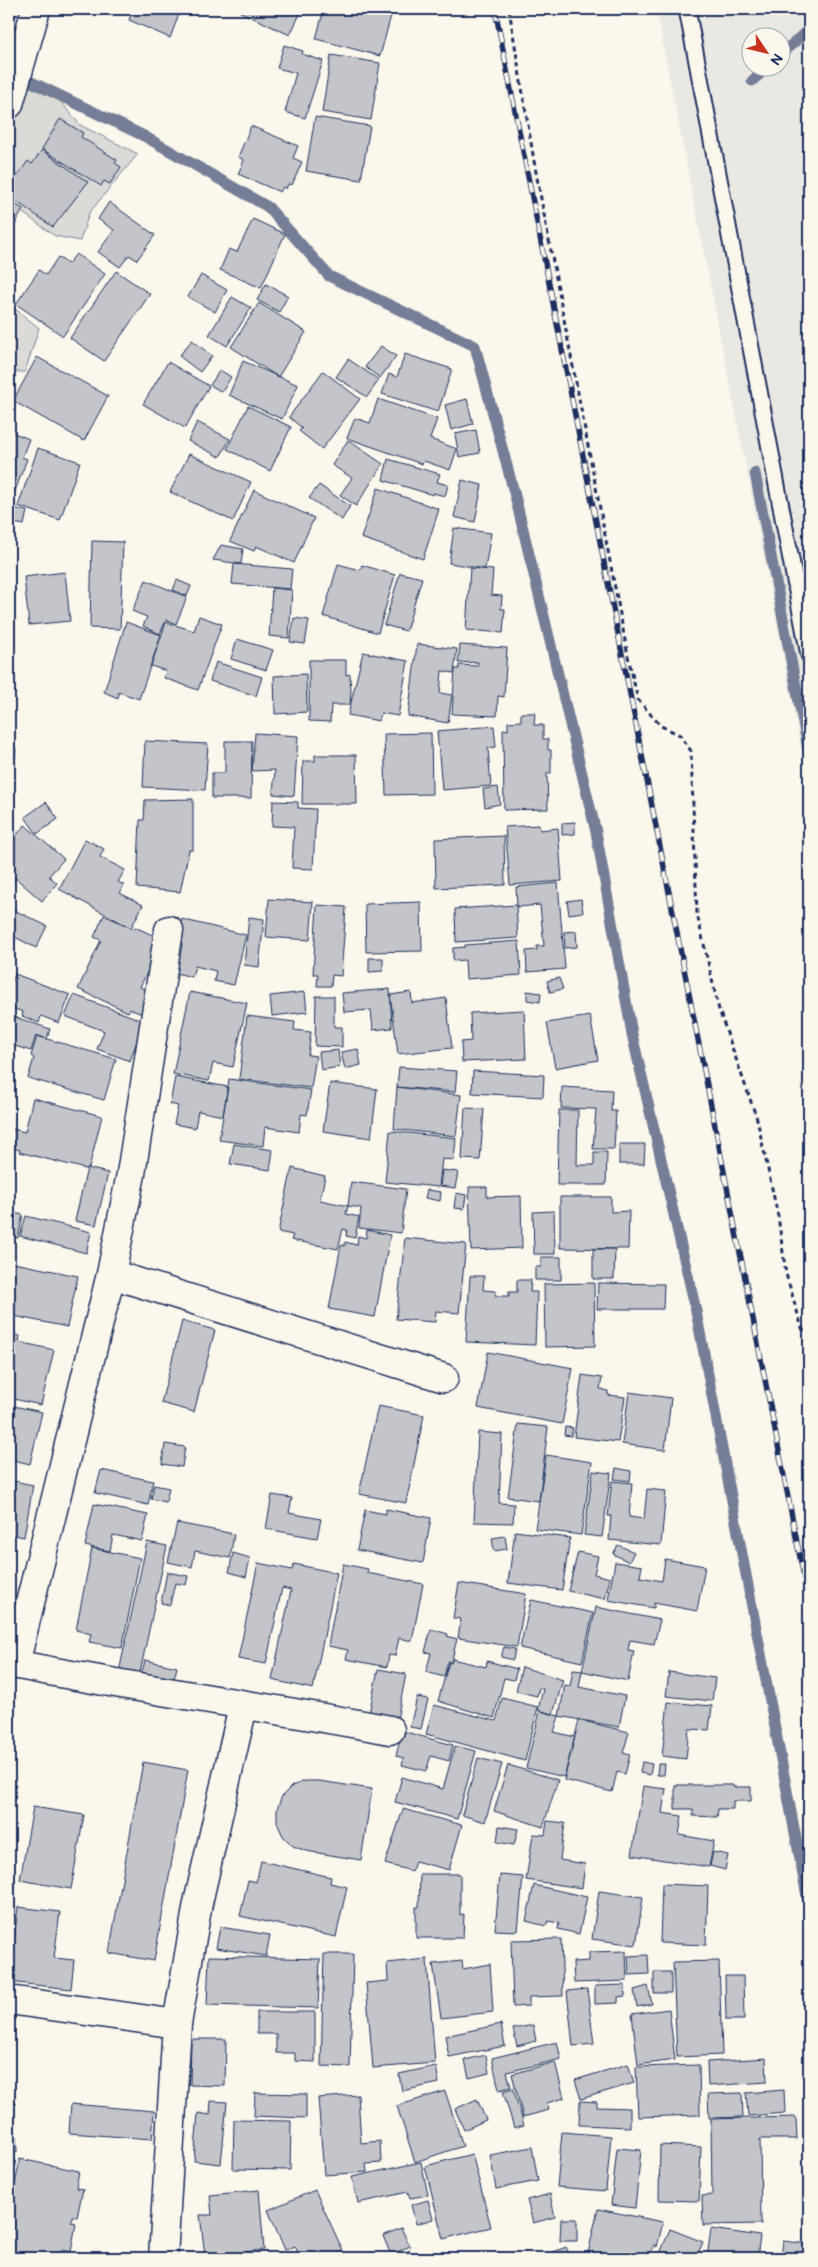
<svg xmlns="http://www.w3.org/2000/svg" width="818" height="2267" font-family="'Balsamiq Sans',sans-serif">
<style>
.built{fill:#eae8e2;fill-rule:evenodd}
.green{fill:#dadad7;stroke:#7a849a}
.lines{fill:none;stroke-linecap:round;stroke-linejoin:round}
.stream{stroke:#747e96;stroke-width:11}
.building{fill:#c3c5c9;stroke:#1b2f5e}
.service-casing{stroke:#1b2f5e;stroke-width:19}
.minor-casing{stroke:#1b2f5e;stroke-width:31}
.path{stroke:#1b2f5e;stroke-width:3;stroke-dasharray:5 4;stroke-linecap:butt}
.service{stroke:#fbf7ec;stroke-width:15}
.minor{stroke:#fbf7ec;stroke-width:28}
.rail-casing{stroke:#1b2f5e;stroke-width:5.5}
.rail{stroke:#fbf7ec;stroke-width:4;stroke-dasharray:11;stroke-linecap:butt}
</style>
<rect width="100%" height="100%" fill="#fbf7ec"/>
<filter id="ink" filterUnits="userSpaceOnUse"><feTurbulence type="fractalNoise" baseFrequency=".02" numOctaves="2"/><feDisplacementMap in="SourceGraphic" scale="10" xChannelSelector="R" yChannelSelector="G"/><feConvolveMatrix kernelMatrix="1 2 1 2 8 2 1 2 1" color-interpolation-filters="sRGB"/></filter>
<g filter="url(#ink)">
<path class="built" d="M656,9H809V787ZM750,38H780V68H750Z"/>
<path class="green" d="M9,79L49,87L80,125L138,154L89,213L80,241L55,236L9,203Z
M9,304L39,328L25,372H9Z"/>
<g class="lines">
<path class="stream" d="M780,55L809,29
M17,75L144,136L268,207L329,276L475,346L515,496L596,832L632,1034L695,1306L809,1907
M752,81L767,68
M755,473L809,754"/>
</g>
<path class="building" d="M133,9H181L170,38L129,20Z
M234,9H299L302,10L290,35Z
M324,9H380L392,12L380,56L316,39Z
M284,45L303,51L302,54L323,61L305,118L285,112L296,73L277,68Z
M331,55L380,63L371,120L322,112Z
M315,117L370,126L361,180L306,171Z
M60,119L83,133L81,137L117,160L115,163L121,167L110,184L104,181L101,186L42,149Z
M251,126L298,146L293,158L302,162L292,185L288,184L286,189L283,187L280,192L238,174L244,160L238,157Z
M42,150L88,182L53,227L10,197L15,190L10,186L28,161L32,164Z
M9,201L23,209L9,237Z
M109,202L155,235L137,260L129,255L120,267L98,252L114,230L98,219Z
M253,219L285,234L261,288L220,270L229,249L237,252Z
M76,254L105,274L63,336L16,304L39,270L46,275L58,257L68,264Z
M116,271L150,294L104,361L70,338Z
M201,275L227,290L215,312L188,297Z
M266,284L288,296L279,312L257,300Z
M232,297L251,308L227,346L209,335Z
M259,303L306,332L278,377L231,347Z
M192,340L212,356L200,372L179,356Z
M381,346L396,356L380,378L365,367Z
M405,354L452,369L438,412L382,394L389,374L397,377Z
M37,357L108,396L84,441L13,401Z
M348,359L379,380L367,397L336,377Z
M243,361L298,385L282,419L229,395Z
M168,362L209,386L185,428L143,404Z
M220,370L231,377L222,392L210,385Z
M323,371L360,399L322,449L299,431L302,428L289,417Z
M378,399L437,419L430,439L457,449L450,470L424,461L422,464L347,438L355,418L370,423Z
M467,399L473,424L451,430L445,405Z
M248,406L291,427L270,471L227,449Z
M197,422L230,439L220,457L188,441Z
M476,430L480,453L459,457L455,434Z
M9,431L29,439L22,457L27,459L15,491L9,489Z
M348,440L383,464L356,506L340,495L352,478L332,465Z
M38,448L80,462L60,520L18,506Z
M189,454L251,482L233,521L170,492Z
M388,459L440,474L437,482L448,485L445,496L433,493V495L383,480Z
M462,480L482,485L475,522L454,517Z
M319,485L350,506L342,520L309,498Z
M378,488L439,509L423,559L361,538Z
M254,490L314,518L294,563L256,546L254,551L230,541Z
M9,507L27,511L24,525L9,522Z
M454,528L491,533L485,569L449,563Z
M92,541L123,542L120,629L90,628Z
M221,545L243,549L241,564L213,560Z
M234,564L292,569L290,589L232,584Z
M338,564L360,570L362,565L395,575L378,633L323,616Z
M470,568L493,570L491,595L502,596L501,609H505L503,633L466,630Z
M65,572L70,621L29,625L24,577Z
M400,573L422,578L406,631L384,625Z
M146,580L187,597L176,624L166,620L160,634L143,626L147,617L132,611Z
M177,580L191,586L187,596L173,590Z
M272,588L292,590L289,638L269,636Z
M199,616L222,624L198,690L164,678L166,671L151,666L166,622L194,631Z
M294,618L309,620L305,644L290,642Z
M126,622L161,635L139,699L119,692L118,698L104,692Z
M237,639L273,650L266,670L231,659Z
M417,644L457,649L454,673L442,671L440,693L452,695L448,723L408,716Z
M460,645L507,648L504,697L498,696L497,716L452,714L455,669H459V665L477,666L478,662L458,663Z
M363,652L408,661L398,716L381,713L379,721L348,715Z
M309,660H346V675L350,674L351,691L350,705H331L330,722L309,721Z
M216,662L262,677L256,696L210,681Z
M306,674L307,712L275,714L274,676Z
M521,713H535L534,725H543V739H548V750H551V773H547L548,809L504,810L503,729L508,730V722L521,721Z
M494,726L496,747L488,748L491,786L442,790L437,731Z
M255,733L298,736L294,796L273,794L275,770L252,771Z
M431,733L432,794L386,795L384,734Z
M145,741L208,744L205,790L143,787Z
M225,741H252L251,798H212V773H225Z
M9,748L16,749L12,790L9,789Z
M315,755H356L357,804H302L303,761H315Z
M498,787L500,804L485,807L483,789Z
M193,799V850H189L180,892L137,888L140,820H144L145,800Z
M273,801L298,802V808L316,809L313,869L292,868L294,827L272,826Z
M46,802L58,819L37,834L25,817Z
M575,822V834L562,835V823Z
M25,825L64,859L49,876L57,883L42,901L12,875L14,872L9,868V844Z
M539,825L540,830L558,828L562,881L510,885L505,827Z
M504,836L505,885L436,888L435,839Z
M85,839L104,849L100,857L125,870L118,882L124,885L120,893L143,905L131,928L59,889Z
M9,877L15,879L9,899Z
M558,883L565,969L527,972L526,951L537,950V946H544L540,905L517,907L516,887Z
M269,899L313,902L310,940L266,937Z
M581,899L583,912L569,914L567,901Z
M421,902L422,951L366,952L365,904Z
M317,905L346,907L341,976L332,975L331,986H317L318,974H313Z
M516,905L518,938L456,942L455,909Z
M14,910L47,926L36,948L9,934V922Z
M104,915L134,929L135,927L163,940L140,987L155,994L144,1015L130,1009L128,1012L78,989L101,940L94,937Z
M249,917L264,919L259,967L244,965Z
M181,919L246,935L234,985L214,981L216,971L195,966L192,977L168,971Z
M576,931L577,947L565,948L564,932Z
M519,941L521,975L466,979L465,960L453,961V948L465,947V945Z
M369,958H383V971L369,972Z
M15,974L70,995L59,1023L41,1016L39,1023L22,1016L23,1012L9,1007V992Z
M559,978L563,989L550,992L547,981Z
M390,989L392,1028L373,1030L371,1010L344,1012L342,993Z
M527,991L541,993L540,1002L527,1000Z
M190,992L247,1003L233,1067L213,1063L209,1081L173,1074Z
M305,992L307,1012L272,1016L270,996Z
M411,992L412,1003L446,998L452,1048L398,1054L390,995Z
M74,995L144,1021L130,1061L97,1049L104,1031L65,1016Z
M316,996H334V1027H342V1047L315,1046Z
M524,1010L526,1059L462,1062L461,1042L471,1041L470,1013Z
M9,1015L50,1029L47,1039L36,1035L31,1051L9,1044Z
M247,1016L295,1022L294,1030L311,1032L308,1055L316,1056L311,1088L239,1079Z
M590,1016L598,1060L555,1068L547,1023Z
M37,1036L116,1059L104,1100L28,1078L34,1058L31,1056Z
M358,1049L361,1065L345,1069L341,1052Z
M338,1050L340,1067L321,1070L319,1052Z
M399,1067L457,1071L455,1092L397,1087Z
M473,1071L544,1075L543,1097L472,1093Z
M175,1077L228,1087L223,1116L198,1111L195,1128L174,1124L178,1106L170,1104Z
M229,1079L311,1090L307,1115L301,1114L299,1132L265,1127L263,1146L219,1140Z
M330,1083L377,1089L371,1138L323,1131Z
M397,1087L461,1095L456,1136L394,1129Z
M562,1087L612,1090L611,1111H616L614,1149H593L596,1109L561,1108Z
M33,1098L102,1116L89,1168L86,1169L19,1152L20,1150L9,1147V1128L25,1132Z
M465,1108L484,1109L480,1160L462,1159Z
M559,1110H578L577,1165H594V1152H607L606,1185H557Z
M390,1131L456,1138L454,1160L442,1159L439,1187L385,1182Z
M234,1144L273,1150L270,1170L230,1164Z
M619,1144H645L644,1164H619Z
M87,1168L108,1173L96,1225L75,1221Z
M292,1168L325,1176L320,1200L348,1206L346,1214L359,1217L355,1238L346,1236L347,1230L343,1229L338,1249L291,1240L293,1235L278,1232Z
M442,1170L458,1172L455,1188L440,1186Z
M351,1182L406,1189L401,1233L359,1228L361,1208L348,1206Z
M469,1187H487V1197L521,1196L522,1248L471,1250Z
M427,1190L441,1192L440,1201L425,1198Z
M456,1193L466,1195L464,1209L454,1208Z
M560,1197H611V1212L629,1211L628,1249L560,1248Z
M554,1211L555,1254H534L533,1212Z
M9,1212L23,1215L18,1238L9,1236Z
M26,1216L91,1232L86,1253L20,1236Z
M367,1230L390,1235L375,1317L329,1309L341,1245L345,1246V1242L357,1245L358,1236L366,1238Z
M405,1238L466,1244L459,1313L436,1311L435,1322L396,1319Z
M593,1249H615L614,1279H593Z
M541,1257H561V1280H535V1267H541Z
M9,1262L78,1276L67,1327L9,1315Z
M470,1276H484L483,1290L495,1291L496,1296H509V1292H517V1280H531L530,1292H537L535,1345L466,1342Z
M594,1283L595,1346L545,1347L544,1284Z
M598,1283L664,1284L663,1309H597Z
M182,1321L215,1330L194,1412L161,1403Z
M9,1333L20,1336L19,1342L54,1350L41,1405L9,1398Z
M488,1352L573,1368L562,1424L478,1408Z
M582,1375L602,1378L600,1389L608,1391V1395L625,1397L618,1442L574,1437Z
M629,1392L671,1398L665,1450L622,1444Z
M9,1405L42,1412L30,1464L9,1459Z
M378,1406L424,1415L406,1503L359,1494Z
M518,1424L548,1427L539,1501L508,1497Z
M565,1427L573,1428L571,1436L564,1435Z
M478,1432L502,1434L499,1503L514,1504L513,1523L474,1522Z
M165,1444L185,1447L182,1467L162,1464Z
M546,1455L592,1462L581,1535L535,1529Z
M616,1468L631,1471L630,1481L614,1479Z
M101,1470L153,1481L148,1505L95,1493Z
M593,1471L611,1473L602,1537L584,1535Z
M9,1480L33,1485L24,1537L9,1534Z
M612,1481L632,1483L629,1517L644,1519L647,1489L666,1491L661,1545L609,1540L611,1516H608Z
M154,1485L169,1488L166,1502L151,1499Z
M272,1495L292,1498L289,1513L321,1519L317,1538L266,1529Z
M94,1504L148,1515L142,1541L113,1535L110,1551L85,1546Z
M386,1509L431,1518L423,1563L357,1550L365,1510L386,1514Z
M177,1523L234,1534L230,1558L195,1551L192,1567L168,1562Z
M515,1531L570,1538L562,1590L508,1583Z
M505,1536L507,1549L494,1551L492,1538Z
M147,1542L167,1546L139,1677L119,1672Z
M618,1545L634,1552L629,1562L613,1554Z
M92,1548L140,1558L122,1648L89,1642L91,1634L76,1630Z
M578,1552L598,1556L594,1574L610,1578L605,1599L568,1591Z
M233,1553L250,1558L246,1577L229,1572Z
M665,1559L705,1566L697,1611L654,1603V1608L608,1600L615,1562L642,1566L640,1577L662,1581Z
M258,1563L292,1570L294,1564L337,1573L313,1689L272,1680L291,1590L282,1588L266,1664L238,1659Z
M343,1564L368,1569L367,1573L423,1584L412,1641L399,1638L395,1656L389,1655L387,1667L346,1659L348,1650L328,1646Z
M167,1572L188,1576L186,1585L175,1583L170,1605L161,1603Z
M459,1583L526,1594L517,1647L458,1638L461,1619L453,1618Z
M531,1600L593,1613L582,1662L520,1648Z
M596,1607L660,1620L654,1644L630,1640L628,1650L634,1651L628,1681L582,1671Z
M431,1629L448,1634L447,1636L457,1639L451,1663L448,1661L444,1677L426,1672L431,1653L425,1652Z
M504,1647L515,1649L513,1660L501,1657Z
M452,1659L486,1667L487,1661L517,1669L514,1680L504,1678L494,1718L438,1701L449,1662L451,1663Z
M145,1660L177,1667L173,1683L141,1676Z
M522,1667L563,1680L553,1714L538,1710L543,1689L539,1688L537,1696L516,1691Z
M378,1669L406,1674L397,1720L369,1714Z
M573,1670L582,1671L579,1687L625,1696L619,1727L559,1716L565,1685L570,1686Z
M669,1672L715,1678L712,1701L666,1696Z
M417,1697L428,1699L421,1729L410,1727Z
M502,1698L538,1707L525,1761L426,1734L434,1705L496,1721Z
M668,1702L712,1706L709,1730L689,1729L686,1759L662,1756Z
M540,1711L559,1716L554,1732L575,1737L564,1777L526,1768Z
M579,1720L629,1732L623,1753L630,1755L625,1774L617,1772L612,1792L564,1780Z
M402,1731L453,1745L449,1761L431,1756L426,1771L402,1765L404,1758L396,1756Z
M455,1746L476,1751L457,1819L395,1802L402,1777L443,1789Z
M478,1758L502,1764L485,1822L462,1815Z
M143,1762L188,1770L154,1961L109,1953Z
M642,1762L652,1764L650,1775L640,1773Z
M658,1764H665L664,1775H657Z
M508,1765L558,1780L543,1827L494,1811Z
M305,1781H319L372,1789L361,1860L306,1851L293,1846L283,1836L277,1823V1809L282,1796L292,1786Z
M675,1785H733V1787H751V1801H733V1809H718L717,1817L693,1816V1809H675Z
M643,1786L666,1789L662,1813L682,1816L679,1835L714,1841L709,1867L632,1855Z
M33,1807L84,1815L71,1889L20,1880Z
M403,1809L462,1825L449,1870L415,1861L412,1871L385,1864Z
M547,1821L565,1823L560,1860L585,1864L582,1888L526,1880L533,1834L545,1835Z
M499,1826L518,1829L514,1845L497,1842Z
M713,1852L728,1855L725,1870L710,1866Z
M261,1861L331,1877L330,1883L347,1887L336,1937L240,1916L248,1880L256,1882Z
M420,1874H460V1915L464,1914L463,1938H416V1907H419Z
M500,1875L523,1877L518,1931L495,1930Z
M662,1884L708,1886L706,1945L660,1943Z
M534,1885L587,1897L579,1934L558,1929L559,1923L548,1921L546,1926L526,1921Z
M599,1891L643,1897L636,1945L592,1939Z
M18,1907L60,1912L54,1958L74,1960L71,1989L9,1982Z
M220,1927L270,1935L266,1956L216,1948Z
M561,1939L563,1996L529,1997V2006L513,2007L511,1940Z
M626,1951L627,1981L574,1983L573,1962L589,1961V1952Z
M324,1954H353L350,2067L321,2066Z
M648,1955L649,1974L629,1975L628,1956Z
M209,1956L320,1959L318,2008L207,2005Z
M427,1959L435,2063L373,2068L366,1983L388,1981L387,1963Z
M462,1961L463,1969L490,1964L493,2012L441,2018L433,1964Z
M719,1961L722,2055L677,2057L673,1962Z
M654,1972H671V1993H654Z
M725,1976H743L744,2020H726Z
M625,1985V1996L618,1997V2003L595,2004V1986Z
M648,1986L652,2004L637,2007L634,1990Z
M587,1989L594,2044L573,2046L567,1991Z
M669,2009L675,2060L638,2065L632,2014Z
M257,2012H315V2062L295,2061V2053H276V2034H257Z
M501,2024L505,2046L449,2057L445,2036Z
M533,2025L536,2041L517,2046L513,2029Z
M191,2039H226L225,2086L190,2085Z
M557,2042L561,2059L507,2072L511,2087L499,2090L492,2058Z
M486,2055L489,2073L469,2078L465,2060Z
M766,2058L767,2082L708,2086L707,2062Z
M555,2062L564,2098L547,2103L549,2110L523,2117L512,2074Z
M628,2064L634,2083L581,2099L575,2080Z
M699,2065L700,2115L638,2117L636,2067Z
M436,2066L439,2083L402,2091L399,2074Z
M513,2088L524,2125L514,2128L503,2091Z
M784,2090L785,2113L748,2116L746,2093Z
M445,2091L463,2146L415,2162L397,2106Z
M255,2093L306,2094V2118L254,2116Z
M742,2093L743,2117L709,2118L708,2094Z
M358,2095L361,2143L380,2141L381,2163L366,2164L367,2172L324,2175L318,2098Z
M477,2099L486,2120L464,2130L455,2109Z
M211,2101L227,2102L221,2164L194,2161L198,2113L210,2115Z
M580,2101L597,2102V2107L630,2108V2127L579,2125Z
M71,2104L154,2111L152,2139L69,2133Z
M796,2117L797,2139H760L761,2224L703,2225L702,2196L712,2195L711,2119Z
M234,2120L291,2121L290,2170L233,2169Z
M16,2131L17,2152H9V2132Z
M562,2132L611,2136L606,2191L557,2187Z
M660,2145L701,2147L699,2201L659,2200Z
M532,2147L538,2181L496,2189L490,2155Z
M617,2148L641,2150L635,2208L611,2205Z
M472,2154L491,2227L443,2239L425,2166Z
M20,2159L79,2171L76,2188L83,2189L77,2217L72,2216L71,2222L76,2223L71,2252L62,2250L60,2258H9V2215Z
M421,2162L428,2195L410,2198L408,2192L358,2203L352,2177Z
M259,2190L264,2250L205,2256L200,2215H212L210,2195Z
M315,2190L343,2251L326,2258H300L295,2246L285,2250L268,2210Z
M550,2194L555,2217L533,2223L527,2200Z
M428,2200L433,2219L416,2224L411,2205Z
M598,2209L663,2222L657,2247L653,2246L650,2258H587Z
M561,2219H577V2241H560Z
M401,2228L410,2246L391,2255L383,2236Z
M670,2229L703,2242L696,2258H665L659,2256Z
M711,2229L760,2236L757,2258H707Z
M783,2241L809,2244V2258H781Z
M566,2247L571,2258H539Z
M410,2250L413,2258H390Z"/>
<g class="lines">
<defs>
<path id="service" d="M687,9L809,655"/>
<path id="minor" d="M9,104L36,9
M111,1274L444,1378
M9,1663C135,1689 263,1706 390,1730
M15,1664L111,1274L131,1174L169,930
M9,2000L177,2024
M163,2258L177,2024L198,1903L243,1706"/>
</defs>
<use href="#service" class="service-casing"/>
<use href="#minor" class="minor-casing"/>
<path class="path" d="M509,9L535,167L628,656L638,700L661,726L680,735L691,751L697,914L719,1010L757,1119L778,1216L786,1274L802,1328L809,1338"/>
<use href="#service" class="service"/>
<use href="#minor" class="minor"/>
<defs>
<path id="rail" d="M495,9L809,1603"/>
</defs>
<use href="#rail" class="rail-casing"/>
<use href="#rail" class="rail"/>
</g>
</g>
<rect width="818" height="2267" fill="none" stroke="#fbf7ec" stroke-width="30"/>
<rect x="15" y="15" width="788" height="2237" fill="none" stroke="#1b2f5e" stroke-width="2" filter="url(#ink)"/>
<g transform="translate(766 52) rotate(125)"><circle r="24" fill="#fbf7ec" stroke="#a1a7b3"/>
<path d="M0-4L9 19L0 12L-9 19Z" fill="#c8321e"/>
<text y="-8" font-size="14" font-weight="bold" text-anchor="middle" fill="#1b2f5e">N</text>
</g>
</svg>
